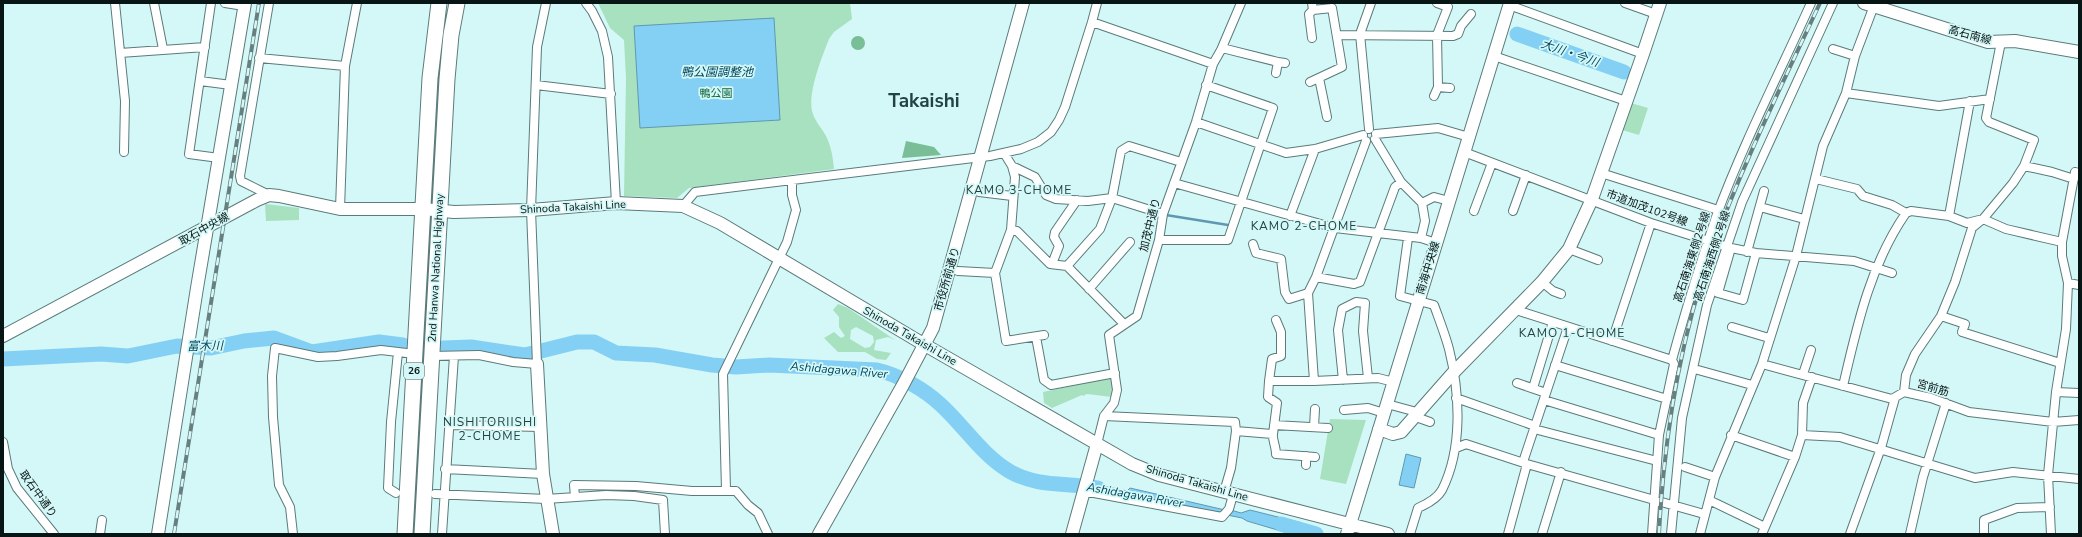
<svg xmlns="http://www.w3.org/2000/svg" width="2082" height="537" font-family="'Nunito Sans','Noto Sans JP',sans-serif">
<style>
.green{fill:#a8e1bf;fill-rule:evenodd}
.forest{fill:#79be96}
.water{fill:#84d0f5;stroke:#5f98b2}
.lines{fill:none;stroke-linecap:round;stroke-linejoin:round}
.stream{stroke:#5f98b2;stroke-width:2.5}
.river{stroke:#84d0f5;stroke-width:15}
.street-casing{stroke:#5a7b7a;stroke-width:10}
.secondary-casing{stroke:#5a7b7a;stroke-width:14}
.highway-casing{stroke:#5a7b7a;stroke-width:17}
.street{stroke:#fff;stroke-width:8}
.secondary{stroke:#fff;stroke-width:12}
.highway{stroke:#fff;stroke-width:15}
.rail-casing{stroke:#677f7f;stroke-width:4}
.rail{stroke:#d4f8f7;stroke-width:2.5;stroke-dasharray:8;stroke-linecap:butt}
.labels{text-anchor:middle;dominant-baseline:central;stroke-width:3.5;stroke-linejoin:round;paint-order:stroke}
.shield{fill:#d4f8f7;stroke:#455959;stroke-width:1}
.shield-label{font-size:10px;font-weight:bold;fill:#081515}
.street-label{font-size:11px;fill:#081515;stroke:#d4f8f7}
.park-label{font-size:11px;fill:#12643f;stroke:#d4f8f7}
.water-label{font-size:12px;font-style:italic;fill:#00455e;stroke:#d4f8f7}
.neighbourhood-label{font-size:12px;letter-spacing:1px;fill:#234342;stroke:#d4f8f7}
.town-label{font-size:19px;font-weight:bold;fill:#234342;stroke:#d4f8f7}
</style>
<rect width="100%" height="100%" fill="#d4f8f7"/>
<path class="green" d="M598,3H850L852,19L834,32L829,39C822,57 806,96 813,114C816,123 822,128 826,136C831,146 833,157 834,169L689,188L677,198L624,196L626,78L624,40L610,28Z
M1631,103L1648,108L1639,135L1622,130Z
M265,204L299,208V220L266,221Z
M838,304L848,308L895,340L888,337L876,340L874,350L891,353L886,360L877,359L865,352H838L824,338L834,332L841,338L845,336L839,327V317L833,310ZM856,327L873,336L874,342L870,347L865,348L850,339L851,330Z
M1109,378C1117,383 1114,388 1112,397L1087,394L1083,396L1082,395L1052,408L1044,403L1043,392Z
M1330,419L1366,420L1346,484L1320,479Z"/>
<path class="forest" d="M851 43a7 7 0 1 1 14 0a7 7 0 1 1-14 0Z
M906,141L934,147L941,155L902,158Z"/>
<path class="water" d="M774,18L780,120L640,128L634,26Z
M1406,454L1421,458L1414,488L1399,485Z
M1089,483L1127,491L1130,488L1225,510L1222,514L1092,489L1088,490Z
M1231,510L1241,513L1250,510L1302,523L1299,534H1291L1247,521L1242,518L1227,515Z"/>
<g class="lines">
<path class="stream" d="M1166,215L1228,225"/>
<path class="river" d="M1517,34L1624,72
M443,348L471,347L525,355L577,342H594L616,353L655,355L712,365L736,367L769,365L877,370C899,375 924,389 941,405C964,426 982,455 1009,471C1038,488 1067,482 1098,488
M3,359L101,354L128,356L177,346L211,348L244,341L274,338L312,352L379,342L403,345
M1281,524L1316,534"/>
<defs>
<path id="street" d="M115,3L125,101L124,152
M154,3L163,49
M211,3L189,154L219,158
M225,3L244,6
M269,3L240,176L241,181L269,195
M586,3L592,11L602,31L608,57L616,203
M1625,3L1656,14
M1509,5L1643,54
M1092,22L1213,64
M1337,35L1453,36L1458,34L1461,26L1471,14
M1312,38L1309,14L1313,10
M1222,48L1278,62
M1833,49L1855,56
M120,53L205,47
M1494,56L1626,101
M259,58L345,66
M1276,73L1278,62L1285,63
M1319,78L1327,117
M200,81L231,85
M1310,82L1342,67L1332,8L1313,10L1312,3
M536,85L611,94
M1438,87L1450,88
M1846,93L1939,106L1990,99
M1434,96L1438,87L1437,35L1448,7L1437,3
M1196,122L1286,153L1315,149L1363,135
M1369,129L1360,34L1371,3
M1376,134L1438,128L1469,137
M1375,139L1401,182L1422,203L1425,221L1421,238
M1464,152L1651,223L1731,248L1756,253L1854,261L1892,273
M1004,153L1012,166L1035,177L1046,195L1056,199L1088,201L1112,198L1163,214
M1012,166L1015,177L1011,230L995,273L1006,341L1044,335
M2024,166L2052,172L2074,179
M1601,173L1715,209
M1816,179L1857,189L1863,196L1892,205L1906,213
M1174,183L1335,228L1421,238L1436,243
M979,192L1012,196
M1422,203L1434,197L1449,201
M683,206L695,192L990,156L1021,149L1038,142L1051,132L1059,120L1065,107L1092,22L1097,3
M1760,207L1804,219
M340,209L345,66L357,3
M1474,211L1492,163
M1513,211L1526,175
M1290,216L1315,149
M1949,216L1970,101
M1011,230L1017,231L1050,264L1067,266L1124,324
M1408,238L1400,296L1434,305C1439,319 1445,334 1449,349C1460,393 1463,448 1442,490C1437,499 1427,504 1418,508L1410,534
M1159,240H1228L1273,108L1206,85
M1253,244L1256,253L1281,259L1285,292L1289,299L1308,293
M1731,248L1718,293L1743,300L1756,253
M1569,249L1598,260
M1747,252L1764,191
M1052,264L1059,246L1054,237L1055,232L1077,200
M1067,266L1100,229L1112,198L1121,151L1129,146L1181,162
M958,271L995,273
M1316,277L1354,284L1360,282L1395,187L1401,182
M1542,282L1553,291L1561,294
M2068,283L2079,285
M1089,289L1130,242
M1516,310L1672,360
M1941,316L1965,324L1962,332L2060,363
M1732,327L1769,338
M1036,337L1044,380L1051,385L1115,373
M1612,341L1651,223
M431,356L479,355L513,362L537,364L531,210L537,47L546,3
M1762,364L1892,399L1904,392L1931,398L1969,412L2053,422L2079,420
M1555,365L1667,399
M1698,370L1752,385
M1803,374L1811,350
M1343,380L1338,330L1342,309L1356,302L1365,303L1363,331L1368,378
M1269,381L1272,359L1281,356V332L1276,320
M1314,381L1308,293L1316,277L1366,141
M1517,383L1546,393
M1843,386C1857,326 1870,265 1906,213L1911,211L1949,216L1967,223L1983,219L2006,229L2062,242
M1533,388L1553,322
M1904,392L1906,375L1915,354L1941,316L1955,282L1972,228L1983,219L2013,183L2024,166L2034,140L1989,122L1986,118L2001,42
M2056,392L2079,393
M1456,398L1535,426
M1544,400L1659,435
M1387,404L1413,411L1416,417L1430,422
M1344,410L1368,408L1384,413
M1104,416L1235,422L1236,431L1273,434L1277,403L1268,397L1269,381H1314L1378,378L1394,382
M449,425L540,427
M1274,425L1328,428
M1314,427L1315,409
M1534,429L1657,461
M1273,434C1272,439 1276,446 1276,454L1315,457
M1731,435L1795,457
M1802,435L1840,437L1975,478L2013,472L2079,479
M3,442L8,469L17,488L54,534
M1097,444L1104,416L1114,403L1117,390L1109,335L1137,316L1159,240L1163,214L1196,122L1213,64L1221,50L1241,3
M1456,448L1466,444L1527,464L1704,514
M1523,462L1568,327
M1306,465V456
M1685,467L1715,477
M445,469L543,474
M726,490L723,374L787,242L796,210L792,195V181
M1224,492L1231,468L1236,431
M396,493L388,488L391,422L398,352
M1083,493H1094L1222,517L1229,509L1233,495
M435,494L546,499L606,495L634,496L663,500L665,534
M575,497L574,485L636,486L692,491H736L748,505L758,513L768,534
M1709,500L1765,527
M100,534L102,520
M293,534L290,507L279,485L273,417L272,376L275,348L318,357L337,356L381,350L415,354
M442,534L454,356
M1508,534L1527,464
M1542,534L1561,472
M1652,534L1659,435L1674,364L1672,360C1685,312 1700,264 1716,217C1743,144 1779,74 1811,3
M1671,534L1682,418L1707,305L1742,202L1833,3
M1700,534L1715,477L1762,364L1796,256L1823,146L1846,93L1855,56L1875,3
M1762,534L1795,457L1802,435L1803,403L1812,377
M1850,534L1881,448L1895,398
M1910,534L1923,477L1946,403
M1984,534V520L2017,508L2050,507
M2051,534L2048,475L2056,392L2066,329L2068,283L2062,256V242L2075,172L2079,173"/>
<path id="secondary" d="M1864,3L1988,42L2015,41L2079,52
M3,336L257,200L269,195L279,196L340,209H423L454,212L531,210L616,203L683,206L720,223L925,345L1132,464L1159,475L1388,534
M537,364L543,474L553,534
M1379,429L1393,434L1401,432L1453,373L1542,282L1569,249L1592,199L1643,54L1660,3
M158,534L197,288L245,3
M819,534L903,385L933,328L1023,3
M1072,534L1097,444
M1347,534L1510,3"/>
<path id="highway" d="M405,534L430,78L439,3
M422,534L447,79L451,35L457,3"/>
</defs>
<use href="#street" class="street-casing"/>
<use href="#secondary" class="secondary-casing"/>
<use href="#highway" class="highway-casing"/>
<use href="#street" class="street"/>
<use href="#secondary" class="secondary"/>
<use href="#highway" class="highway"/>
<defs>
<path id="rail" d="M174,534L259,3
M1659,534C1664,438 1679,343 1711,252C1741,167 1782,85 1820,3"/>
</defs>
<use href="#rail" class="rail-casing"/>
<use href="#rail" class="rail"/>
</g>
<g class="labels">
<rect class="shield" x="404" y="363" width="20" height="16" rx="3"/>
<g class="shield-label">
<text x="414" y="371">26</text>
</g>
<g class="street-label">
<text transform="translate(1970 35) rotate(15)">高石南線</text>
<text transform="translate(573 207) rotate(-3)">Shinoda Takaishi Line</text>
<text transform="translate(1647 208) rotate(20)">市道加茂102号線</text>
<text transform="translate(1150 225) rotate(-76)">加茂中通り</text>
<text transform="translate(204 229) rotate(-29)">取石中央線</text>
<text transform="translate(1712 256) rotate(-72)">高石南海西側2号線</text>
<text transform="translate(1692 257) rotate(-72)">高石南海東側2号線</text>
<text transform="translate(436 268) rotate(-87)">2nd Hanwa National Highway</text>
<text transform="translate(1428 268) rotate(-73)">南海中央線</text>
<text transform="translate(947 279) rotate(-74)">市役所前通り</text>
<text transform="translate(910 336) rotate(30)">Shinoda Takaishi Line</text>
<text transform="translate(1933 388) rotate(16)">宮前筋</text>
<text transform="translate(1197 483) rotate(16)">Shinoda Takaishi Line</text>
<text transform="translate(38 494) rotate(54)">取石中通り</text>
</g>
<g class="park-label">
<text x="716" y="93">鴨公園</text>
</g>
<g class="water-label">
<text transform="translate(1570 53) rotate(19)">大川・今川</text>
<text x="717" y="72">鴨公園調整池</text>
<text transform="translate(205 346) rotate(-1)">富木川</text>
<text transform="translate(839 370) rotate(5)">Ashidagawa River</text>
<text transform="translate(1135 495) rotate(10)">Ashidagawa River</text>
</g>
<g class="neighbourhood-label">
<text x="1019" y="190">KAMO 3-CHOME</text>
<text x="1304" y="226">KAMO 2-CHOME</text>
<text x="1572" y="333">KAMO 1-CHOME</text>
<text x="490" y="422">NISHITORIISHI<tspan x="490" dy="14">2-CHOME</tspan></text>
</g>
<g class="town-label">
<text x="924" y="101">Takaishi</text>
</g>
</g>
<rect width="2082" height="537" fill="none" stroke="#081515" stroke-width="8"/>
</svg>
